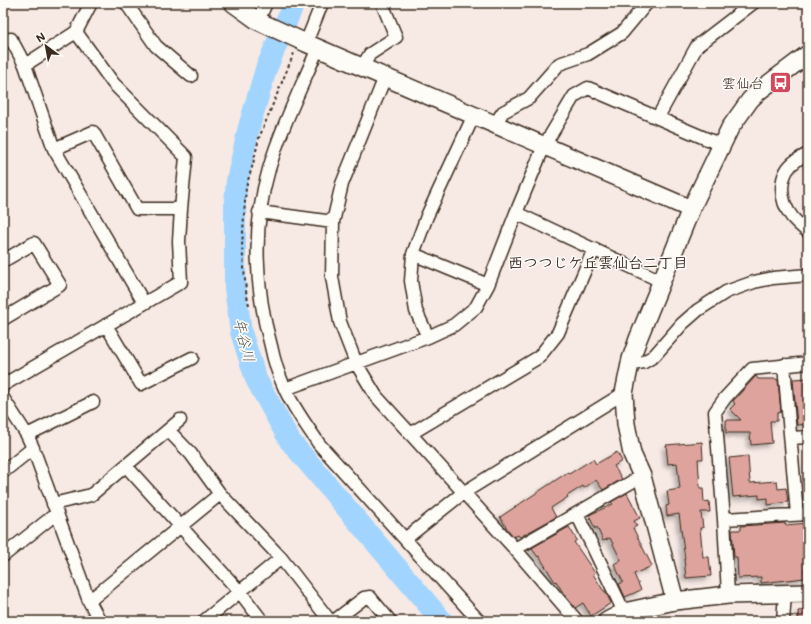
<svg xmlns="http://www.w3.org/2000/svg" width="811" height="624" font-family="Mali,'Klee One',sans-serif">
<style>
.lines{fill:none;stroke-linecap:round;stroke-linejoin:round}
.river{stroke:#a1d5ff;stroke-width:22}
.building{fill:#dda39c;stroke:#3b2a1e;filter:url(#shadow)}
.street-casing{stroke:#3b2a1e;stroke-width:15}
.secondary-casing{stroke:#3b2a1e;stroke-width:20}
.path{stroke:#3b2a1e;stroke-width:2;stroke-dasharray:3 3;stroke-linecap:butt}
.street{stroke:#fdfcf7;stroke-width:12}
.secondary{stroke:#fdfcf7;stroke-width:17}
.labels{text-anchor:middle;dominant-baseline:central;stroke-width:3;stroke-linejoin:round;paint-order:stroke}
.poi-label{font-size:14px;fill:#3b2a1e;stroke:#fdfcf7;text-anchor:end}
.neighbourhood-label{font-size:15px;font-weight:bold;fill:#3b2a1e;stroke:#fdfcf7}
.water-label{font-size:15px;font-style:italic;fill:#545556;stroke:#fdfcf7}
</style>
<defs>
<filter id="shadow"><feDropShadow dx="-3.5" dy="3.5" stdDeviation="2" flood-color="#0004"/></filter>
</defs>
<rect width="100%" height="100%" fill="#f7eae5"/>
<filter id="ink" filterUnits="userSpaceOnUse"><feTurbulence type="fractalNoise" baseFrequency=".025" numOctaves="2"/><feDisplacementMap in="SourceGraphic" scale="8" xChannelSelector="R" yChannelSelector="G"/><feConvolveMatrix kernelMatrix="1 2 1 2 8 2 1 2 1" color-interpolation-filters="sRGB"/></filter>
<g filter="url(#ink)">
<g class="lines">
<path class="river" d="M294,3L266,69L249,127L237,181L235,202V288L241,332L256,379L290,441L442,621"/>
</g>
<path class="building" d="M756,376L758,379H776L778,380L781,412L777,413V421H770L772,443L751,445L750,433H726V420H741L730,409L735,404L733,401Z
M808,378V424L797,425L793,379Z
M702,442L703,459H698L700,488H703L704,502L709,501L710,512H701L703,528H700L703,557H709L711,576L686,578L684,559H685L679,514L667,516L666,506L669,505L667,491L680,489L677,463L668,464L666,445Z
M617,452L622,461L614,466L622,479L603,490L596,480L584,488L583,486L567,496L568,497L551,508L556,517L520,537L518,535L514,537L508,530L500,517L568,472L569,474L593,459L596,464Z
M748,456L750,483L777,481L778,489L786,488L788,502L768,505V498L759,499V495L733,497L729,458Z
M627,493L640,518L634,521L637,526L633,528L652,566L634,574L641,590L625,597L619,584L623,582L614,564L621,560L610,538L603,541L597,527L595,529L589,515L613,504L611,502Z
M785,523V525L808,523V569H804L805,578L761,583V577L738,578L737,557H734L732,530H741V526Z
M569,527L577,540L574,542L595,573L593,574L603,590L605,591L611,603L591,616L583,603L575,608L565,596L556,581L555,582L539,556L538,557L532,549L529,551L528,550Z
M808,610V621H799L798,611Z"/>
<g class="lines">
<defs>
<path id="street" d="M126,3L156,46L191,76
M258,21L266,3
M3,40L11,39L25,65L54,149L144,303
M306,43L322,3
M318,48C301,88 281,128 269,169C252,227 255,289 271,346C274,361 279,376 285,389C294,409 307,426 319,444L479,621
M25,65L76,32L91,3
M362,67L370,54L396,37L382,3
M385,77L342,184L333,222L332,277L340,322L356,363L376,396L515,549L577,621
M658,117L697,46L753,3
M495,124L503,112L529,98L559,64L588,54L622,33L647,3
M54,149L93,132L137,209H181
M808,154C804,156 800,158 797,160C777,173 779,200 792,217C797,223 803,228 808,232
M259,212L333,222
M516,213L661,281
M413,254L488,285
M3,261L34,243L60,285L3,319
M106,325L141,384L192,358
M428,337L416,311L411,281L413,254L427,216L474,115
M631,359L638,363L644,362L654,356L682,324L698,310L726,292L754,282L773,278L808,275
M784,365L797,514
M3,385L181,282L179,241L181,209L186,157L113,83L76,32
M285,389L428,337L454,325L476,307L488,285L516,213L544,146L574,96L588,88L721,145
M3,398L27,435L33,448L89,601L100,621
M168,430L191,454L220,494L281,558L330,621
M410,434L539,357L558,333L594,249
M27,435L93,402
M791,438L808,437
M126,466L240,592L262,621
M3,472L33,448
M53,504L91,495L180,420
M577,514L624,612
M724,519L808,514
M405,539L463,493L624,393
M515,549L642,476
M3,556L57,513
M728,595L724,519L715,412L725,398L752,369L808,363
M89,601L220,494
M204,621L281,558
M334,621L364,598L370,597L390,621
M783,621L785,594"/>
<path id="secondary" d="M233,3L258,21L306,43L691,209
M675,601L642,476L632,454L626,424L624,393L631,359L638,339L691,209L730,128L750,100L759,91L808,54
M607,621L624,612L675,601L728,595L808,593"/>
</defs>
<use href="#street" class="street-casing"/>
<use href="#secondary" class="secondary-casing"/>
<path class="path" d="M249,305L246,291L242,246L246,187L253,164L259,138L294,53"/>
<use href="#street" class="street"/>
<use href="#secondary" class="secondary"/>
</g>
</g>
<defs>
<symbol id="bus-square" viewBox="-11 -11 22 22"><rect x="-9" y="-9" width="18" height="18" rx="4" fill="#d1495b" stroke="#fdfcf7"/><path d="M-5-6H5V4H4V6H2V4H-2V6H-4V4H-5ZM-3.5-4V0h7V-4ZM-3.5 1.2v1.5H-2V1.2ZM2 1.2v1.5H3.5V1.2Z" fill="#fff"/></symbol>
</defs>
<g fill-rule="evenodd">
<use href="#bus-square" x="768" y="70" width="25" height="25"/>
</g>
<g class="labels">
<g class="poi-label">
<text x="764" y="82">雲仙台</text>
</g>
<g class="neighbourhood-label">
<text x="598" y="262">西つつじケ丘雲仙台二丁目</text>
</g>
<g class="water-label">
<text transform="translate(245 340) rotate(76)">年谷川</text>
</g>
</g>
<rect width="811" height="624" fill="none" stroke="#fdfcf7" stroke-width="16"/>
<rect x="8" y="8" width="795" height="608" fill="none" stroke="#3b2a1e" stroke-width="1.5" filter="url(#ink)"/>
<g transform="translate(46 46) rotate(328)" stroke="#fdfcf7" stroke-width="3" paint-order="stroke">
<path d="M0-3L7 15L0 10L-7 15Z" fill="#3b2a1e"/>
<text y="-6" font-size="11" font-weight="bold" text-anchor="middle" fill="#3b2a1e">N</text>
</g>
</svg>
